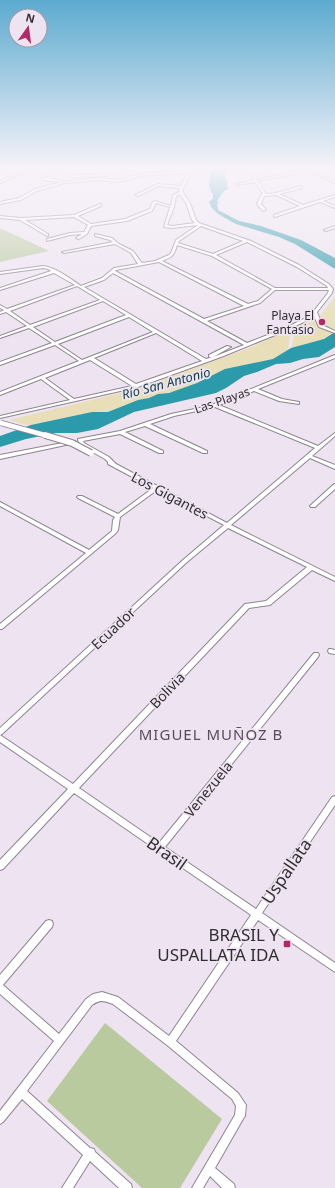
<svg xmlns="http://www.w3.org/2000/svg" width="335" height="1188" font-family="'Noto Sans',sans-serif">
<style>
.green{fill:#baca9f}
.sand{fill:#e8dfb9}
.water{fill:#2b9aaa}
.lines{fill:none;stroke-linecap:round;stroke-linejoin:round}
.stream{stroke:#2b9aaa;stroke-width:1}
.minor-casing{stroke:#8d8490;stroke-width:2}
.minor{fill:#fff;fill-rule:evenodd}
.minor-bridge-far1-casing{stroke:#8d8490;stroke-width:6;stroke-linecap:butt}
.minor-bridge-casing{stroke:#8d8490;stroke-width:8;stroke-linecap:butt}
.minor-bridge-far1{stroke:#fff;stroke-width:4.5}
.minor-bridge{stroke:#fff;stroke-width:5.5}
.poi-dot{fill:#b42964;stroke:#eee4f1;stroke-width:1.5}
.labels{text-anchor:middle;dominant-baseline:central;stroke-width:3.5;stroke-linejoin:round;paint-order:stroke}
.far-poi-label{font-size:12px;fill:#312e32;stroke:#eee4f1;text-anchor:end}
.far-street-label{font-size:12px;fill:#312e32;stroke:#eee4f1}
.far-water-label{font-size:13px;font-style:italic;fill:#15444b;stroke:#eee4f1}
.street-label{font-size:14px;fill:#312e32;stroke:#eee4f1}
.neighbourhood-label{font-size:15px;letter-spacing:1px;fill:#564e59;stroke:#eee4f1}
.near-street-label{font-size:17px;fill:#312e32;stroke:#eee4f1}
.near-poi-label{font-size:17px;fill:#312e32;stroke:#eee4f1;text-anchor:end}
</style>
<rect width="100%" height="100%" fill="#eee4f1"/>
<path class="green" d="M0,228L49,251L0,262Z
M105,1023L222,1119L180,1188H142L47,1101Z"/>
<path class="sand" d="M335,296V334L328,340L290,355L296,327L320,316Z
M291,329L287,355L107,413L34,427L9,420L141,388L252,347Z"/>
<path class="water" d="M215,169H231L226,171L225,176L227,182V186L229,188L223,192L217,201L220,204L217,203L218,210L239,221L261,226L301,240L335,258V269L295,244L279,237L236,224L218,214L211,207V206L209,202L213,198V194C206,187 211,177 211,170Z
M335,332V347L319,357L303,359L290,363L276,364L257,372L244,376L226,388L216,393L134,412L98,429L77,433H56L26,439L0,447V436L31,425L92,412H108L138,400L149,398L158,394L169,393L197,383L225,369L273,359L291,348L324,339Z"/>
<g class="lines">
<path class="stream" d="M203,169L214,170"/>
<defs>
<path id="minor" d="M27,169H32L45,172L46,178L61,180L62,182L100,178L119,180L140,174L179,171L176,169C181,169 186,172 190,175L182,191L190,203L196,220L199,223L251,241L299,265L329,284L333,289L332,293L317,312L322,325L335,331V333L319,327L314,316L312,318L285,331L221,357L138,387L0,418V416L70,400L41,379L0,395V392L79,361L55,345L0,365V362L52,343L29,328L0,338V336L27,326L6,312L0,314V312L4,310L0,308V305L7,309L75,285L54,273L0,290V288L51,271L48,269L43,268L0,274V272L43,266C57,268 69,278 81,286L102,278L114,268L138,264L131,253L115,244L64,253L62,252L113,242L110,240L95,236V234L112,238L119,244L133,251L142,263L155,261L169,255L171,253L176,240L198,225L172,228L164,227L170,207L156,203L152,211L127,221L91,226L87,234L79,239L76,238L82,234L70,235L47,241V239L70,233L84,232L88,225L74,217L25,220L48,234V236H47L20,220L0,218V216L21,218L74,215L100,204H101V206L78,216L91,224L125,219L150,209L152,203L155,201L171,206L173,195L179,192L180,188L158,186L138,196L135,195L158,184L181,186L186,175L182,173L140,176L119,182L100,180L64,183L37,191L21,200L0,204V202L19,198L35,189L61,182L44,180L43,174L30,170L0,183V181L27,170ZM180,194L186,203L192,220L195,223L172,226L167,225L174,207L176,196ZM201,226L243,241L213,254L178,243L179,241ZM247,242L297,267L327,286L328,288H275L216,255ZM177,245L212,256L272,289L258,301L248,304L162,261C172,257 174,256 177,245ZM159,262L244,306L204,319L115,271L116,270ZM113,273L244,345L213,357L231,347L227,346L209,355V357H212L206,359L84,287L104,280ZM77,286L100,300L30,325L10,311ZM275,290H329L328,293L310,316L283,329L247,343L207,321L260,303ZM103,301L126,315L55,342L33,327ZM129,317L153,332L82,360L58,344ZM156,333L202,361L136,384L94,358ZM90,360L132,386L74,399L45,378Z
M132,169H136L105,176L72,177L70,176L72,175L105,174Z
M274,169H277L255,177L256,180L308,169H318V170L312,171L335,181V183L309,171L258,181L266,194L276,193L301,186L302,188L279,194L303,205L335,195V197L323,201L335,206V208L320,202L275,217H274V215L300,206L276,195L264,196L261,204L266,210L263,211L257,204L261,195L263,194L255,182L238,185L236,184L254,180L252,176Z
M335,226V228L326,231L324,230Z
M335,355V358L258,389L282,399L299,402V404L279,401L254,391L219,405L318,446L335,433V436L312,456L335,465V469L310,458L231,525L335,577V581L312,570L270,605L249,608L79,788L159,843L314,653H318L319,655L318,657L165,847L256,909L332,797L335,796V805L262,913L335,963V972L258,920L176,1041L238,1093L246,1105L245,1116L243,1119L215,1168L234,1184L235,1188H222L210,1176L203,1188H192L235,1115L236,1106L232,1099L167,1045L113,1004C103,1001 101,999 92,1005L27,1091L90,1148L94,1149L95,1152L131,1184L132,1188H119L90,1161L73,1188H62L83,1155L22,1099L3,1122L0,1124V1111L54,1041L0,994V975L46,921L49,920L52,921L53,924L52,927L3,985L59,1034L86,999L93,994L102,992L118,997L169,1036L251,915L74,793L3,869L0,870V860L68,789L0,742V735L73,784L245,604L266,601L307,567L228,528L187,562L2,734L0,735V728L183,560L224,525L157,490L120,517L118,530L116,533L2,629H0V624L86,553L0,506V502L89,550L112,531L113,520L115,517L78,498L77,497L78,496H82L118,514L153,488L108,464V462L105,459L80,445L78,440V439L120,431L171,414L209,406ZM215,407L315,448L227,523L116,464L109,457L84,443L83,441L120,434L159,453H163V451L125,432L145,426L203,453H207V451L150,424L174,416Z
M73,441H75V443L0,459V455Z
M335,484V489L315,507H311L310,506L311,505L333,485Z
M329,649H331L335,650V654L329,653L328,651Z"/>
</defs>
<use href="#minor" class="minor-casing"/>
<use href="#minor" class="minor"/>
<defs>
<path id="minor-bridge-far1" d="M1,423L48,436"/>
<path id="minor-bridge" d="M45,435L72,443L91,453"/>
</defs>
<use href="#minor-bridge-far1" class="minor-bridge-far1-casing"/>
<use href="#minor-bridge" class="minor-bridge-casing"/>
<use href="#minor-bridge-far1" class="minor-bridge-far1"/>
<use href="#minor-bridge" class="minor-bridge"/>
</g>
<linearGradient id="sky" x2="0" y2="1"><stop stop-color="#5caacf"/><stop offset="0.5" stop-color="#f7f3f9"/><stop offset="1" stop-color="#f7f3f9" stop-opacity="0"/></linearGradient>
<rect width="335" height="335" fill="url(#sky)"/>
<g class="poi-dot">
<circle cx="322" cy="322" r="4"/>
<rect x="283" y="940" width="8" height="8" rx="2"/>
</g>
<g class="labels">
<g class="far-poi-label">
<text x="314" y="315">Playa El<tspan x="314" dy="14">Fantasio</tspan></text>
</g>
<g class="far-street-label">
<text transform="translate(222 400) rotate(-19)">Las Playas</text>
</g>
<g class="far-water-label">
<text transform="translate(166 383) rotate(-15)">Río San Antonio</text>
</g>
<g class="street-label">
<text transform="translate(170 495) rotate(28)">Los Gigantes</text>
<text transform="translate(113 628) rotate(-43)">Ecuador</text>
<text transform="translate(167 690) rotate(-46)">Bolivia</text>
<text transform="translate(208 789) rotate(-51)">Venezuela</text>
</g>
<g class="neighbourhood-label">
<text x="211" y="734">MIGUEL MUÑOZ B</text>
</g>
<g class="near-street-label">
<text transform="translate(167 853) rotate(35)">Brasil</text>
<text transform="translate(286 871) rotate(-56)">Uspallata</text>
</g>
<g class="near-poi-label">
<text x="279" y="934">BRASIL Y<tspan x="279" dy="20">USPALLATA IDA</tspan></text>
</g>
</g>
<g transform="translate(28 28) rotate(14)"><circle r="19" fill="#eee4f1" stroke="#a29ba5"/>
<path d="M0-3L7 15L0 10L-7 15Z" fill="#b42964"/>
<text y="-6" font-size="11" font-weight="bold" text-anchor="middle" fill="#312e32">N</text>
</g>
</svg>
